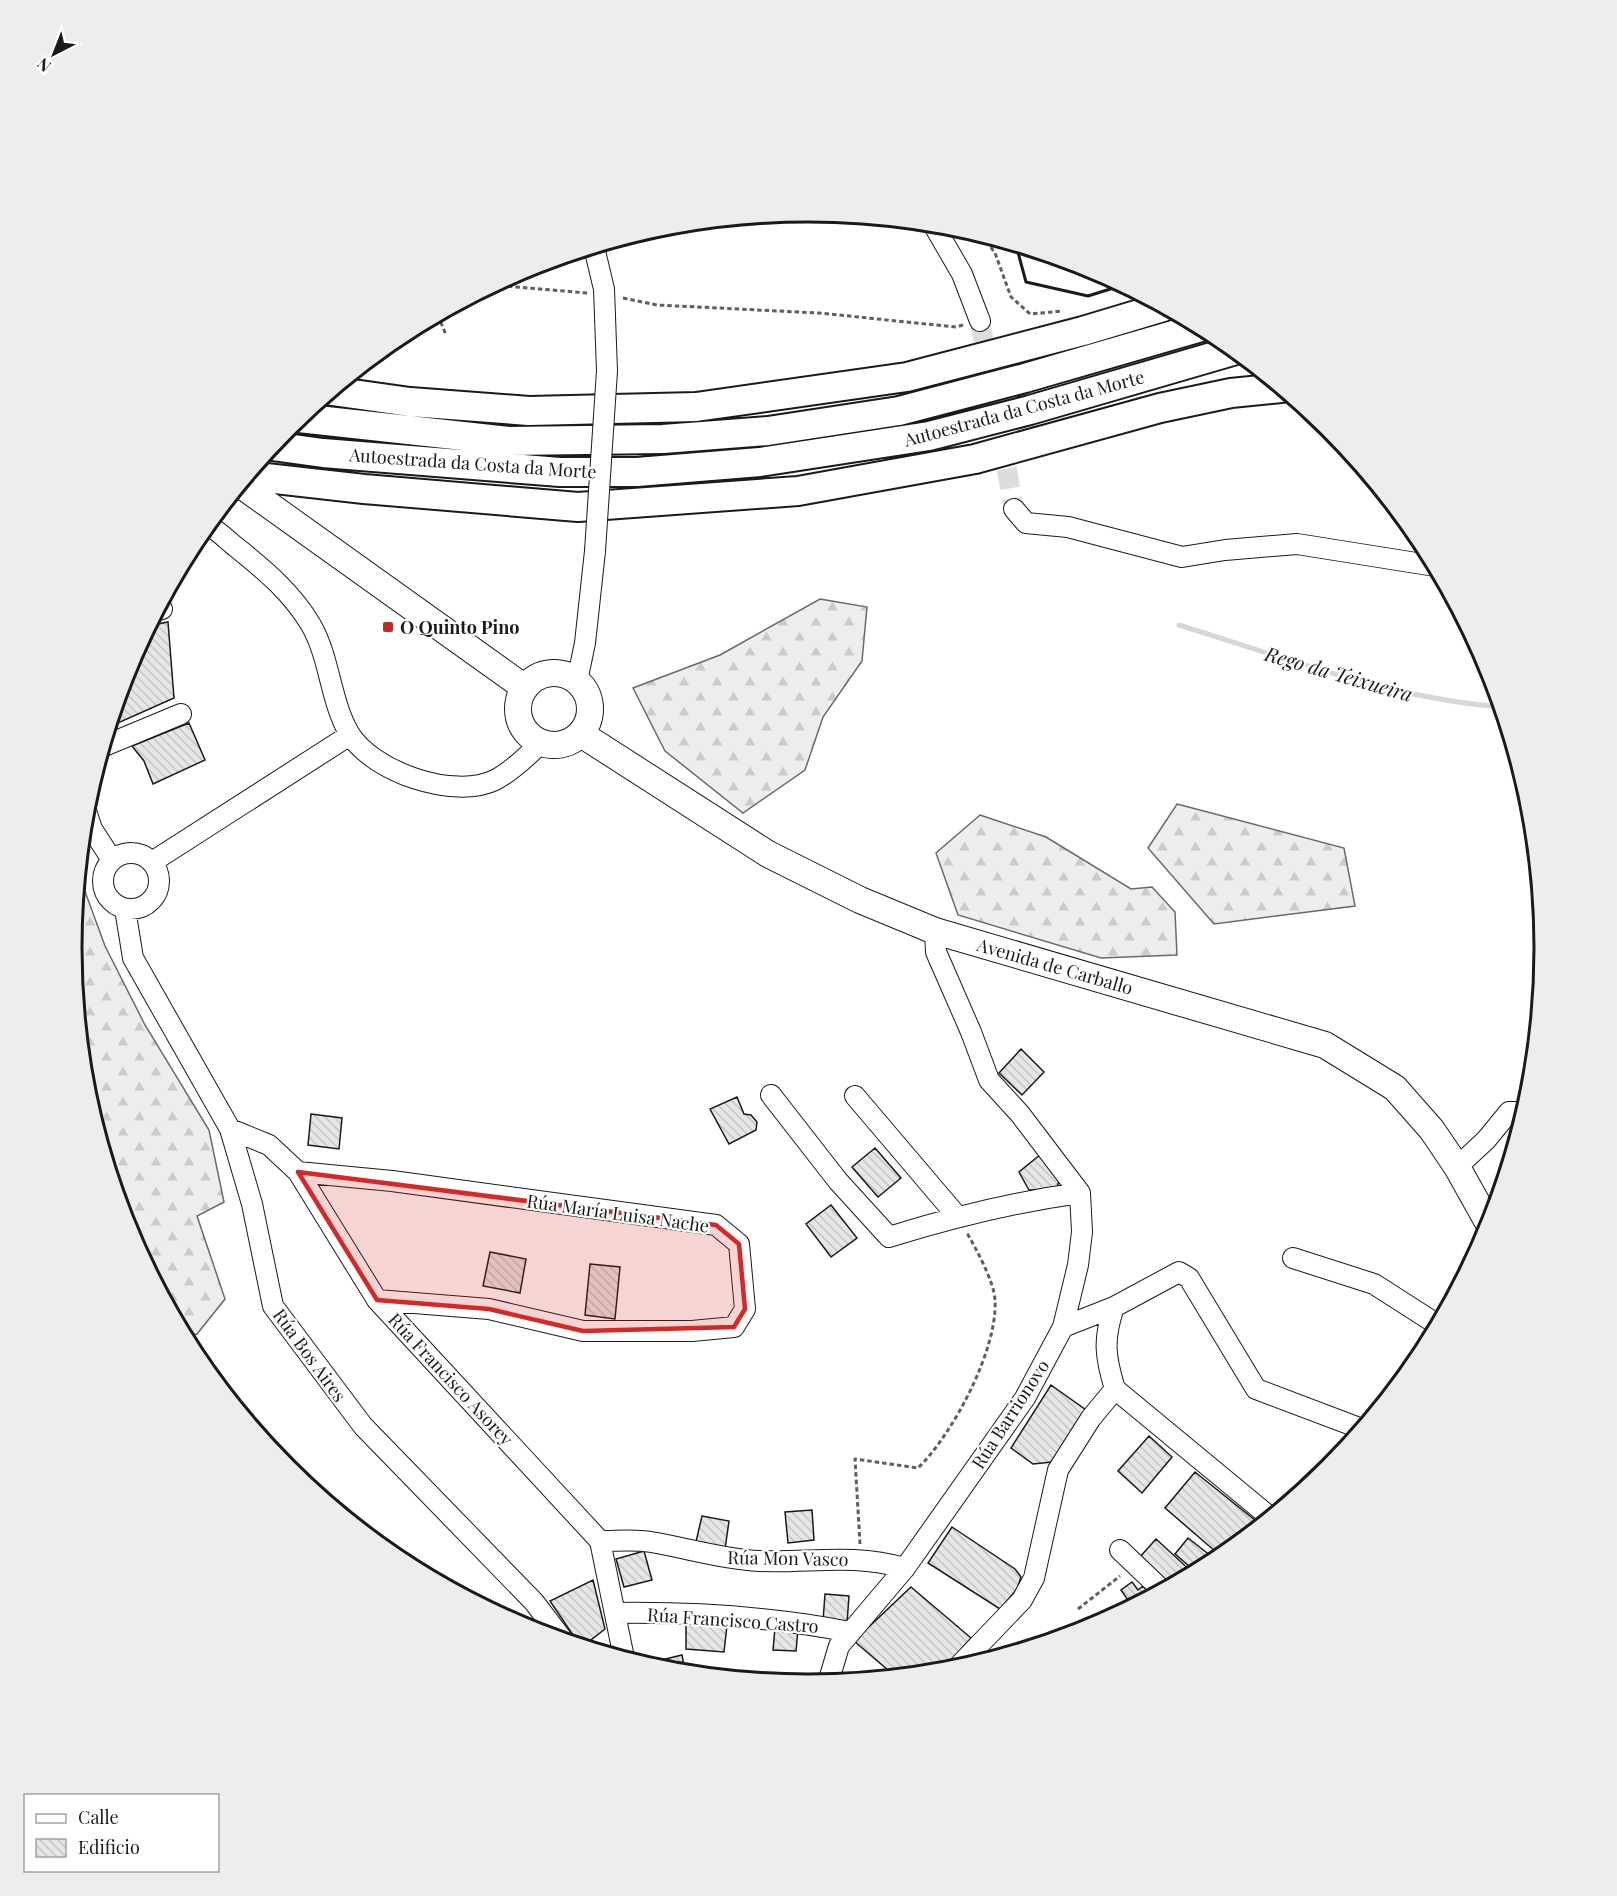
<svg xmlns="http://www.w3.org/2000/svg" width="1617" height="1896" font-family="'Playfair Display',serif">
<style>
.forest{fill:url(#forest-firs);stroke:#6a6a6a;stroke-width:1.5}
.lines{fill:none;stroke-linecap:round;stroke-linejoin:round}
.stream{stroke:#d7d7d7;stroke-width:5}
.building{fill:url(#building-back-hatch);stroke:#1a1a1a;stroke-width:1.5}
.minor-tunnel{stroke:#ddd;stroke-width:20;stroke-dasharray:20 10;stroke-linecap:butt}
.minor-casing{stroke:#1a1a1a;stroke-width:22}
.major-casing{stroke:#1a1a1a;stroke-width:28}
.highway-casing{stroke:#1a1a1a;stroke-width:32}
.path{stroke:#5f5f5f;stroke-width:3;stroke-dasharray:4.5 3;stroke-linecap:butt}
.minor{stroke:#fff;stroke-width:20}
.major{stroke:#fff;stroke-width:26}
.highway{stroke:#fff;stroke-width:28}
.minor-bridge-casing{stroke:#1a1a1a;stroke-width:22;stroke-linecap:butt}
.minor-bridge{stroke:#fff;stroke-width:20}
.wall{stroke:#1a1a1a;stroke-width:3}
.marked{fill:#d62828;fill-opacity:0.2;stroke:#d62828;stroke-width:4.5;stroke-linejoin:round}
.poi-dot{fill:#c62828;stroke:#fff;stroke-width:2}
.labels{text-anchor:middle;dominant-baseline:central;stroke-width:4.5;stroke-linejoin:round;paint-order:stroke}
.street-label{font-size:18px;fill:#1a1a1a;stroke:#fff}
.poi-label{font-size:18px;font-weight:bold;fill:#1a1a1a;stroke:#fff;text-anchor:start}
.water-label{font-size:20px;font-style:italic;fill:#1a1a1a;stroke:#fff}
.rim{fill:none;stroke:#1a1a1a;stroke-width:3}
</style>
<defs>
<pattern id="forest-firs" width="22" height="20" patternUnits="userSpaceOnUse" patternTransform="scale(1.5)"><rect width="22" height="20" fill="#ededed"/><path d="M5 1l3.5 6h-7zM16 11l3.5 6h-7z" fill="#cbcbcb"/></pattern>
<pattern id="building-back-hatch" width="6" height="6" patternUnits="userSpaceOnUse" patternTransform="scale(1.5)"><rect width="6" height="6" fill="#e6e6e6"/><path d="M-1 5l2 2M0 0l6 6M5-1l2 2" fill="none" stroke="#c5c5c5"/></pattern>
</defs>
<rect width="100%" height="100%" fill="#fff"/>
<path class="forest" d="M820,599L867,607L862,661L823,717L805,770L743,813L665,751L633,688L720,655Z
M1177,804L1344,848L1355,906L1214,924L1148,848Z
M980,815L1046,837L1131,889L1152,887L1175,912L1177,955L1101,958L958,915L936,853Z
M79,875L105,946L145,1025L209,1130L224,1202L197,1216L225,1299L197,1334L185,1336L128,1230L86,1091L72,948Z"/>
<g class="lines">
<path class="stream" d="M1179,625C1285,658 1390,698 1501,707"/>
</g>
<path class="building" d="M168,622L174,698L109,727L128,666L149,626Z
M189,723L205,760L153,784L144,761L132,746Z
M1021,1049L1044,1072L1022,1095L999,1073Z
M737,1097L744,1114L751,1115L757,1122L756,1130L729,1144L710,1109Z
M311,1114L342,1118L339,1149L308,1145Z
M875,1148L901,1178L878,1197L852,1167Z
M1041,1154L1060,1179L1056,1189L1029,1190L1019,1172Z
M831,1205L857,1238L831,1257L806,1224Z
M490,1252L526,1259L520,1293L483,1286Z
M590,1264L620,1267L615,1319L585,1315Z
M1051,1385L1086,1410L1052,1462L1033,1464L1011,1448Z
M1149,1436L1172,1457L1142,1493L1118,1471Z
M1195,1472L1261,1525L1217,1561L1196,1572L1175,1554L1188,1538L1211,1556L1215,1551L1165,1508Z
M812,1510L814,1540L788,1543L785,1512Z
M702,1516L729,1521L725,1549L695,1546Z
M952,1527L1015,1569L1021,1577L1017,1589L1000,1609L928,1563Z
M1156,1539L1193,1573L1171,1586L1139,1558Z
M644,1551L652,1580L624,1587L616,1559Z
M593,1580L605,1629L583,1646L579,1644L550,1601Z
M1132,1582L1138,1590L1143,1586L1151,1596L1132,1606L1121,1590Z
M911,1587L971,1638L941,1672L895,1676L854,1641Z
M825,1594L849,1596L847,1623L823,1621Z
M1110,1610L1114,1616L1095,1626L1093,1624Z
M686,1622L727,1625L724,1652L686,1649Z
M775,1628L798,1629L796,1651L773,1650Z
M682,1655L685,1672L645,1664Z"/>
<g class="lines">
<path class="minor-tunnel" d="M980,321L1014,509"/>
<defs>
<path id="minor" d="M933,224L962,274L980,321
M594,247L604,289L607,371
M1014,509L1026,523L1068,527L1182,557L1225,550L1297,544L1435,566
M207,525C218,530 227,540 236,547C266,571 292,593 311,625C330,658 330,700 349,733C372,772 454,800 495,780C513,771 527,755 542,743
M158,610L162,609
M577,681L585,643L595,551
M104,746L181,714
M86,811L92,829L112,860
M103 881a28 28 0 1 1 56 0a28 28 0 1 1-56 0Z
M152,862L350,735
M125,909L133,958L230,1129L252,1204L273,1306L363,1426L534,1602L563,1640
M771,1095L838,1181L889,1237C953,1217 1014,1202 1080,1193
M855,1096L957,1216
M230,1129L269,1145L298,1172L377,1300L600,1541L624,1658
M1457,1167L1486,1140L1509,1112H1525
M298,1172L392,1181L716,1225L739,1244L745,1309L734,1327L692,1331H583L489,1309L377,1300
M1293,1258L1374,1284L1438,1325
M1114,1307C1103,1339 1105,1357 1115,1389L1270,1517
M1063,1327L1114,1307L1179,1272L1189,1278L1256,1389L1362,1429
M600,1541C617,1541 635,1539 651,1542C687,1548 722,1559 759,1561C813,1563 850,1553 905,1568
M1120,1550L1162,1590
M616,1613C693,1612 774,1617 850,1632
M955,1670L1022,1600L1034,1578L1058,1470L1091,1418L1115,1389
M828,1683L839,1646L905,1568L1025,1398L1063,1327L1078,1265L1082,1232L1080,1193L1020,1114L989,1080L971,1032L936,952L935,931"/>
<path id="major" d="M241,485L525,688
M518 709a36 36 0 1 1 72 0a36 36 0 1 1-72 0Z
M581,734L768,854L860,900L935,931L1325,1045L1395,1088L1432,1130L1457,1167L1490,1226"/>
<path id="highway" d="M332,391L410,402L529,411L696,407L907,377L1083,331L1163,307
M299,418L509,441L663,439L768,431L899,411L1025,378L1201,327
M272,446L323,453L560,472H637L760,462L929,436L1030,410L1236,350
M248,476L364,489L578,507L798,491L975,459L1160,408L1231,393L1281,388"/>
</defs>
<use href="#minor" class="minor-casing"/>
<use href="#major" class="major-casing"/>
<use href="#highway" class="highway-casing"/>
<path class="path" d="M982,235L995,253L1011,297L1030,314L1063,311
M493,285L587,293
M623,298L657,305L819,313L956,327L963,325
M438,315L446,335
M860,1544L855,1459L918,1468C953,1434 998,1349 995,1300C994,1281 976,1249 967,1233
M1078,1609L1120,1576"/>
<use href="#minor" class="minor"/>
<use href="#major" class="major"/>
<use href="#highway" class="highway"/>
<defs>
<path id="minor-bridge" d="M595,551L607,371"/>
</defs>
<use href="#minor-bridge" class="minor-bridge-casing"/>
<use href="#minor-bridge" class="minor-bridge"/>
<path class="wall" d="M1016,245L1026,282L1088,296L1123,285"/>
</g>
<path class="marked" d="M298,1172L716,1225L739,1244L745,1309L734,1327L583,1331L489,1309L377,1300Z"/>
<rect class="poi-dot" x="382" y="621" width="12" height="12" rx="3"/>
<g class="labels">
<g class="street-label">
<text transform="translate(1024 408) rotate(-15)">Autoestrada da Costa da Morte</text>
<text transform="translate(473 463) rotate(4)">Autoestrada da Costa da Morte</text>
<text transform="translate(1055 966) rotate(16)">Avenida de Carballo</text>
<text transform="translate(618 1213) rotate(8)">Rúa María Luisa Nache</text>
<text transform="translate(310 1355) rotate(54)">Rúa Bos Aires</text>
<text transform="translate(451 1379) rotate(47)">Rúa Francisco Asorey</text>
<text transform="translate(1010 1414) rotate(-57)">Rúa Barrionovo</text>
<text transform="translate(788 1558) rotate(1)">Rúa Mon Vasco</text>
<text transform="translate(733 1620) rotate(4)">Rúa Francisco Castro</text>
</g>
<g class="poi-label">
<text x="400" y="627">O Quinto Pino</text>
</g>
<g class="water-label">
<text transform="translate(1339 673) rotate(16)">Rego da Teixueira</text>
</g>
</g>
<path d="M0 0H1617V1896H0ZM82 948a726 726 0 1 1 1452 0a726 726 0 1 1-1452 0Z" fill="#ededed" fill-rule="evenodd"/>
<path class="rim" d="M82 948a726 726 0 1 1 1452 0a726 726 0 1 1-1452 0Z"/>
<rect x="24" y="1794" width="195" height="78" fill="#ffffff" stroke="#a3a3a3" stroke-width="1.5"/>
<rect x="36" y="1814" width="30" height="9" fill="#ffffff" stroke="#a3a3a3" stroke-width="1.5"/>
<text x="78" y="1824" font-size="18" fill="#1a1a1a">Calle</text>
<rect x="36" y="1839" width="30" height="18" fill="url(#building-back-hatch)" stroke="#a3a3a3" stroke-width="1.5"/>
<text x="78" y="1854" font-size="18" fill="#1a1a1a">Edificio</text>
<g transform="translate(54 54) rotate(222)" stroke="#ffffff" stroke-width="4.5" paint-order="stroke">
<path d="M0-4.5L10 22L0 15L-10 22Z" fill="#1a1a1a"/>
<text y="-9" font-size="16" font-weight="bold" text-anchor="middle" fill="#1a1a1a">N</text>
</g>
</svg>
